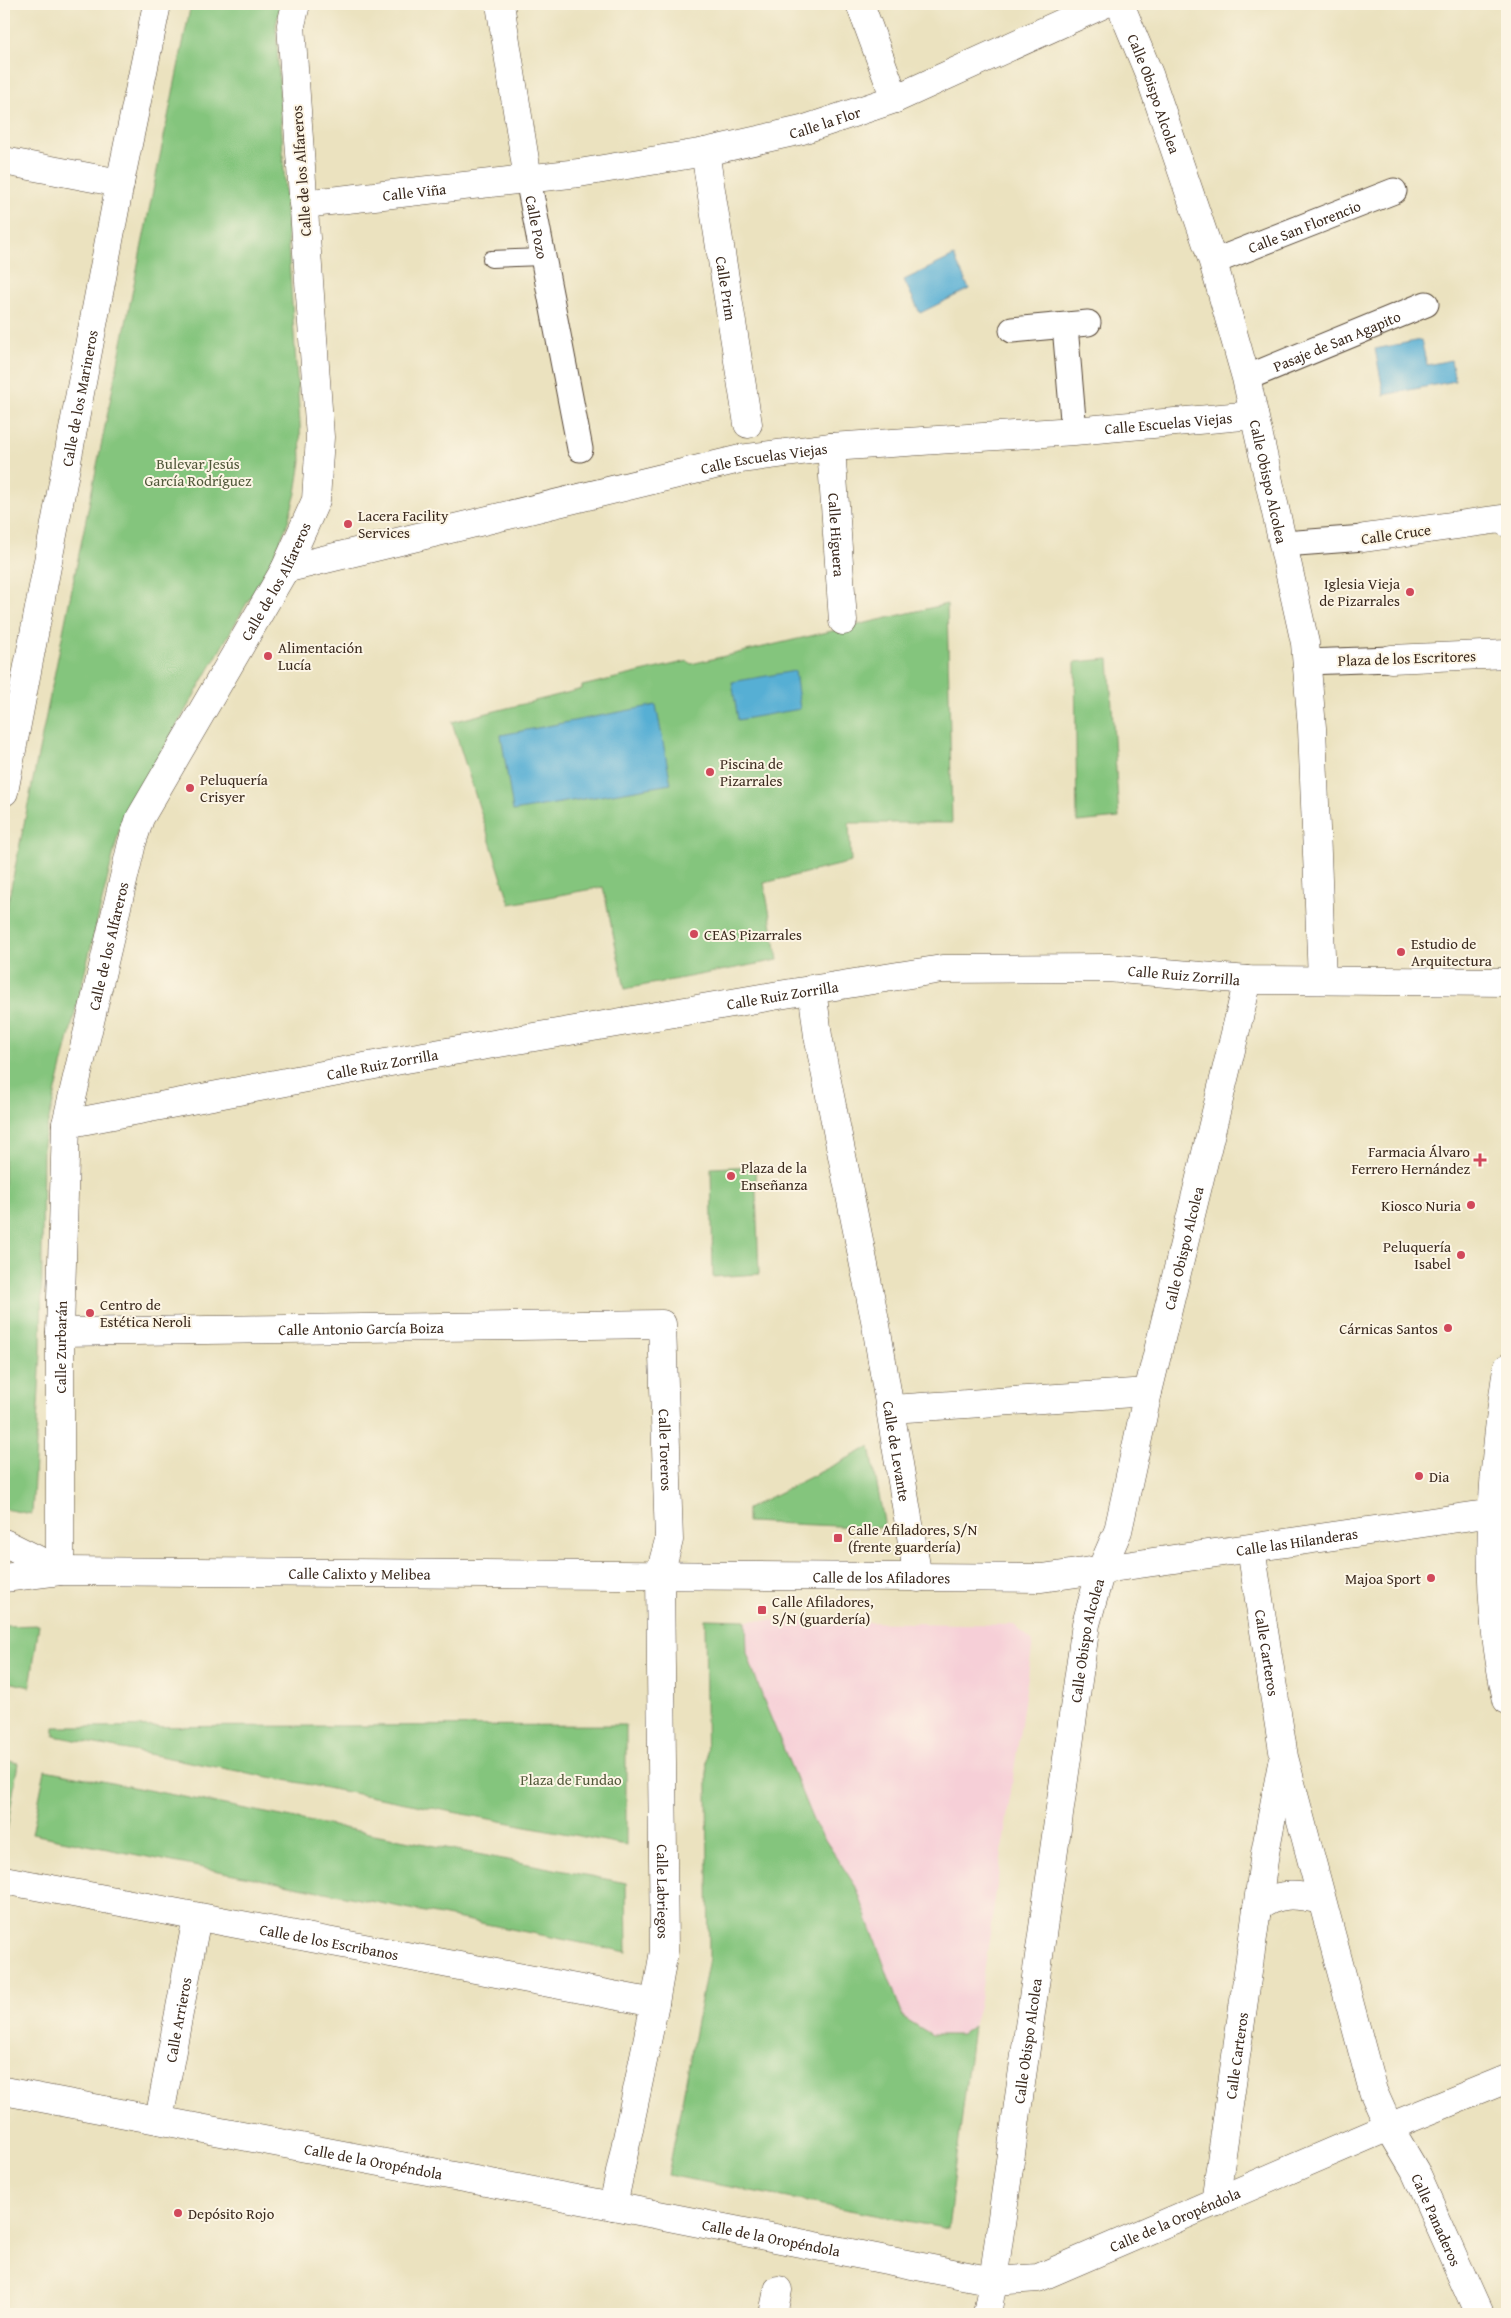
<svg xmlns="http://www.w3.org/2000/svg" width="1511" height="2318" font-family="'Gentium Book Plus',serif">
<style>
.built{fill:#f6cfd7}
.green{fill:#84c57d;stroke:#60784e}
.water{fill:#56afd4;stroke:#486c79}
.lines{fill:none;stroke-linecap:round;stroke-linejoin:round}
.service-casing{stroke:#554636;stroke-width:18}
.pedestrian-casing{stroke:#554636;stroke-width:27}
.minor-casing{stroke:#554636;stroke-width:29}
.trunk-casing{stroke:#554636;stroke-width:29}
.service{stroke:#fff;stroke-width:16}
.pedestrian{stroke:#fff;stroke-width:25}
.minor{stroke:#fff;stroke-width:28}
.trunk{stroke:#fff;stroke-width:28}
.poi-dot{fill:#d1495b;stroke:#fcf5e5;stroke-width:2}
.labels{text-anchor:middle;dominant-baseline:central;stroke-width:4;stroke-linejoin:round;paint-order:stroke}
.street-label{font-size:15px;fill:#3b2a1e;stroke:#fcf5e5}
.park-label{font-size:15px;fill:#51583a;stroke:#fcf5e5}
.poi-label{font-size:15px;fill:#3b2a1e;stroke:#fcf5e5;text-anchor:start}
</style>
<rect width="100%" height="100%" fill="#fcf5e5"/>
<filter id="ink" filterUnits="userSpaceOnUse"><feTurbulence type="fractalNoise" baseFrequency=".02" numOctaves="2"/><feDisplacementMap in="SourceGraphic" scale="10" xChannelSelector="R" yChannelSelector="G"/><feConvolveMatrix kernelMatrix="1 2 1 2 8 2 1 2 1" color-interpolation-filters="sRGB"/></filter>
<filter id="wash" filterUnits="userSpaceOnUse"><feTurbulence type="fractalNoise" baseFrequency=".0096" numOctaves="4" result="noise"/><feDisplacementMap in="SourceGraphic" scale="20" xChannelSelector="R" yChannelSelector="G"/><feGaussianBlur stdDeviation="1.12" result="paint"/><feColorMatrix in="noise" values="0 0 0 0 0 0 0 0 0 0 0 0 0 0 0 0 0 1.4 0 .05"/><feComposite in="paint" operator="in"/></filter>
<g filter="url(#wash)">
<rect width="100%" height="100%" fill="#ebe2bf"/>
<path class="built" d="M746,1620L1014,1625L1033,1642L979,2007L973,2026L961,2035H932L903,2017L856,1887L814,1823L764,1701L747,1653Z"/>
<path class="green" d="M191,4H281L276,25L288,244L300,424L301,461L296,493L287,525L275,554L121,823L43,1144L41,1353L32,1514L4,1509V922Z
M947,604L952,823H849L851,862L764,883L778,960L625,989L603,887L510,904L452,722L582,689V686L688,661L691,664Z
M1109,659L1119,818L1077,822L1075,662Z
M755,1166L759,1274L713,1277L711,1168Z
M870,1447L884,1522L882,1528L747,1522V1509Z
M705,1619L746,1620L747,1653L764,1701L814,1823L856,1887L903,2017L932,2035H961L973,2026L948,2229L668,2175L709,1958Z
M39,1625L30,1687L4,1681V1626Z
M626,1725V1845L54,1736V1727Z
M4,1760L18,1763L7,1830L4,1829Z
M45,1770L626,1883L627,1952L32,1834Z"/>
<path class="water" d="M954,256L969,289L920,313L904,280Z
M1421,340L1427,365L1451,360L1455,381L1384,395L1375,349Z
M795,671L800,709L738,720L732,682Z
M656,705L671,784L513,811L501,735Z"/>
</g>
<g filter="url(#ink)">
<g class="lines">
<defs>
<path id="service" d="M491,259L542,257"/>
<g id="pedestrian">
<path id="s1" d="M528,179L580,449"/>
<path id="s2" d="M1213,262L1394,191"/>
<path d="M1065,326L1074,431"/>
<path d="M1012,330L1088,323"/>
<path id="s3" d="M1246,378L1426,304"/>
<path d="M1284,544L1364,538"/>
<path d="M1306,662L1391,659"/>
</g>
<g id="minor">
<path d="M500,4L528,179"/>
<path d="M860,4L895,99"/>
<path id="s4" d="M1120,4L1149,74L1213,262L1246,378L1305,643L1312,728L1322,980"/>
<path id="s5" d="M705,152L748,424"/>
<path d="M4,161L120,183"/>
<path id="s6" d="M303,204L579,173L705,152L802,130L895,99L1104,4"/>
<path id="s7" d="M831,447L843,621"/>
<path d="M1364,538L1501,519L1507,523"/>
<path id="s8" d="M285,569L740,459L831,447L1074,431L1254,415"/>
<path d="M1391,659L1507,654"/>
<path id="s9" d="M4,792L120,183L157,4"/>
<path id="s10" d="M812,989L818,1036L876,1325L918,1578"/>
<path id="s11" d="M66,1124L406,1059L779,995L942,969L1108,968L1248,980L1507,982"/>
<path id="s12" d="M60,1332L662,1324L669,1540L660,1573L664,1951L655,2003L613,2206"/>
<path d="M891,1409L1148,1392"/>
<path d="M4,1543L60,1571"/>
<path id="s13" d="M1251,1549L1284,1757L1373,2091L1389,2127L1415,2171L1479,2314"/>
<path id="s14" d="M60,1571V1332L66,1124L132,843L140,818L285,569L316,500L320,437L291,25L296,4"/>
<path id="s15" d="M4,1578L60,1571L1042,1578L1493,1513"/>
<path id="s16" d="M4,1880L655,2003"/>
<path d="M1257,1908C1277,1892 1296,1894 1320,1900"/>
<path id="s17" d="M4,2091L613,2206L993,2281L1038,2278L1389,2127L1507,2079"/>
<path id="s18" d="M159,2120L197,1917"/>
<path id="s19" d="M1215,2203L1265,1853L1282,1763"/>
<path d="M773,2314L778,2290"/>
<path id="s20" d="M987,2314L993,2281L1086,1624L1101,1570L1118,1531L1148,1392L1248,980"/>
</g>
<path id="trunk" d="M1507,1368C1491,1478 1482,1590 1507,1700"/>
</defs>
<use href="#service" class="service-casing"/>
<use href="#pedestrian" class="pedestrian-casing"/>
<use href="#minor" class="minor-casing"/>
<use href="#trunk" class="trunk-casing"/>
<use href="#service" class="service"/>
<use href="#pedestrian" class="pedestrian"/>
<use href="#minor" class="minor"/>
<use href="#trunk" class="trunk"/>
</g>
</g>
<g class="poi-dot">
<circle cx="348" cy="524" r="5"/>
<circle cx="1410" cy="592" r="5"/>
<circle cx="268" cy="656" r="5"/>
<circle cx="710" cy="772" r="5"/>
<circle cx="190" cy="788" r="5"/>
<circle cx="694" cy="934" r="5"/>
<circle cx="1401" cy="952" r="5"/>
<path d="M1477.5 1152.5h5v5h5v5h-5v5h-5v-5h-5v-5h5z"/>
<circle cx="731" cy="1176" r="5"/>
<circle cx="1471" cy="1205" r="5"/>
<circle cx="1461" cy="1255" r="5"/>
<circle cx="90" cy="1313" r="5"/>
<circle cx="1448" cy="1328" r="5"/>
<circle cx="1419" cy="1476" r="5"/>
<rect x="833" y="1533" width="10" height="10" rx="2.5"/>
<circle cx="1431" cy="1578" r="5"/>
<rect x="757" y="1605" width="10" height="10" rx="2.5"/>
<circle cx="178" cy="2213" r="5"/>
</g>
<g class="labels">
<g class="street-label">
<text stroke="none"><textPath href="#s4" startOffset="96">Calle Obispo Alcolea</textPath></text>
<text stroke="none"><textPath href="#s6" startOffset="529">Calle la Flor</textPath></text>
<text transform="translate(301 171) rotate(-94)">Calle de los Alfareros</text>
<text stroke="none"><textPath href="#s6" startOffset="112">Calle Viña</textPath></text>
<text stroke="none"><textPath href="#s2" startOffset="98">Calle San Florencio</textPath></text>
<text stroke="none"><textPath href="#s1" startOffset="49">Calle Pozo</textPath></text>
<text stroke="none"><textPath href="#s5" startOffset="138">Calle Prim</textPath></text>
<text stroke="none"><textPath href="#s3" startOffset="98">Pasaje de San Agapito</textPath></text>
<text stroke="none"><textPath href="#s9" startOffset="401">Calle de los Marineros</textPath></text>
<text stroke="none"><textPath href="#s8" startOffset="898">Calle Escuelas Viejas</textPath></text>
<text stroke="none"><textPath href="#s8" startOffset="492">Calle Escuelas Viejas</textPath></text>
<text stroke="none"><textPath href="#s4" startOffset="501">Calle Obispo Alcolea</textPath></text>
<text stroke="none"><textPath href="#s7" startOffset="88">Calle Higuera</textPath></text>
<text transform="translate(1396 534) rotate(-8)">Calle Cruce</text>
<text stroke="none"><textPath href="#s14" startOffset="1035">Calle de los Alfareros</textPath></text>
<text transform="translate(1407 658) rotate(-2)">Plaza de los Escritores</text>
<text stroke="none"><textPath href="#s14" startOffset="630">Calle de los Alfareros</textPath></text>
<text stroke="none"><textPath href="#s11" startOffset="1132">Calle Ruiz Zorrilla</textPath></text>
<text stroke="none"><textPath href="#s11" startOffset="728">Calle Ruiz Zorrilla</textPath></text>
<text stroke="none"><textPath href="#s11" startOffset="322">Calle Ruiz Zorrilla</textPath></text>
<text stroke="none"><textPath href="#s20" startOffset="1086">Calle Obispo Alcolea</textPath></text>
<text stroke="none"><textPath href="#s12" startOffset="301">Calle Antonio García Boiza</textPath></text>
<text stroke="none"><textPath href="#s14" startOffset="224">Calle Zurbarán</textPath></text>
<text stroke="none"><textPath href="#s12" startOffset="728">Calle Toreros</textPath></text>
<text stroke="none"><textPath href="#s10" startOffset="470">Calle de Levante</textPath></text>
<text stroke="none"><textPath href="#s15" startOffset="1296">Calle las Hilanderas</textPath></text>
<text stroke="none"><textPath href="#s15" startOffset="356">Calle Calixto y Melibea</textPath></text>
<text stroke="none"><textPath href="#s15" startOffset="878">Calle de los Afiladores</textPath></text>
<text stroke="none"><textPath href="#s20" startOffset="681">Calle Obispo Alcolea</textPath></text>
<text stroke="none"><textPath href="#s13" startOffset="105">Calle Carteros</textPath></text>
<text stroke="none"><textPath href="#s12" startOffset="1171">Calle Labriegos</textPath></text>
<text stroke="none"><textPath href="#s16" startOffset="331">Calle de los Escribanos</textPath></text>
<text stroke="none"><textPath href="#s18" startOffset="102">Calle Arrieros</textPath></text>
<text stroke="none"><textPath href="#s20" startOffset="276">Calle Obispo Alcolea</textPath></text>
<text stroke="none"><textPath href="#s19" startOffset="149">Calle Carteros</textPath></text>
<text stroke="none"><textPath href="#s17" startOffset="376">Calle de la Oropéndola</textPath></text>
<text stroke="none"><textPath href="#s17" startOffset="1201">Calle de la Oropéndola</textPath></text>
<text stroke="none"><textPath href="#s13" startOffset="700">Calle Panaderos</textPath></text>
<text stroke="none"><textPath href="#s17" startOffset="781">Calle de la Oropéndola</textPath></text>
</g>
<g class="park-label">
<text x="198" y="463">Bulevar Jesús<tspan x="198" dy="17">García Rodríguez</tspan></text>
<text x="571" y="1779">Plaza de Fundao</text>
</g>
<g class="poi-label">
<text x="358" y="515">Lacera Facility<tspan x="358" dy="17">Services</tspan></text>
<text x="1400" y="583" text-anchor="end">Iglesia Vieja<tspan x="1400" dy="17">de Pizarrales</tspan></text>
<text x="278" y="647">Alimentación<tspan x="278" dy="17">Lucía</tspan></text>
<text x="720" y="763">Piscina de<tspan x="720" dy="17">Pizarrales</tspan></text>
<text x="200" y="779">Peluquería<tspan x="200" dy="17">Crisyer</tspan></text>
<text x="704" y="934">CEAS Pizarrales</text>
<text x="1411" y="943">Estudio de<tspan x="1411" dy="17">Arquitectura</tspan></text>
<text x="1470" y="1151" text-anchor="end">Farmacia Álvaro<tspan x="1470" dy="17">Ferrero Hernández</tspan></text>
<text x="741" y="1167">Plaza de la<tspan x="741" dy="17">Enseñanza</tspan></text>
<text x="1461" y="1205" text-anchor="end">Kiosco Nuria</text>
<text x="1451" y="1246" text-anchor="end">Peluquería<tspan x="1451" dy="17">Isabel</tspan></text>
<text x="100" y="1304">Centro de<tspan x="100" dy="17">Estética Neroli</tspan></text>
<text x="1438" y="1328" text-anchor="end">Cárnicas Santos</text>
<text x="1429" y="1476">Dia</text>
<text x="848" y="1529">Calle Afiladores, S/N<tspan x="848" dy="17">(frente guardería)</tspan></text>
<text x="1421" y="1578" text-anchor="end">Majoa Sport</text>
<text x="772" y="1601">Calle Afiladores,<tspan x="772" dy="17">S/N (guardería)</tspan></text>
<text x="188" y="2213">Depósito Rojo</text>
</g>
</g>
<rect width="1511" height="2318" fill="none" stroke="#fcf5e5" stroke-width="20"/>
</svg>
